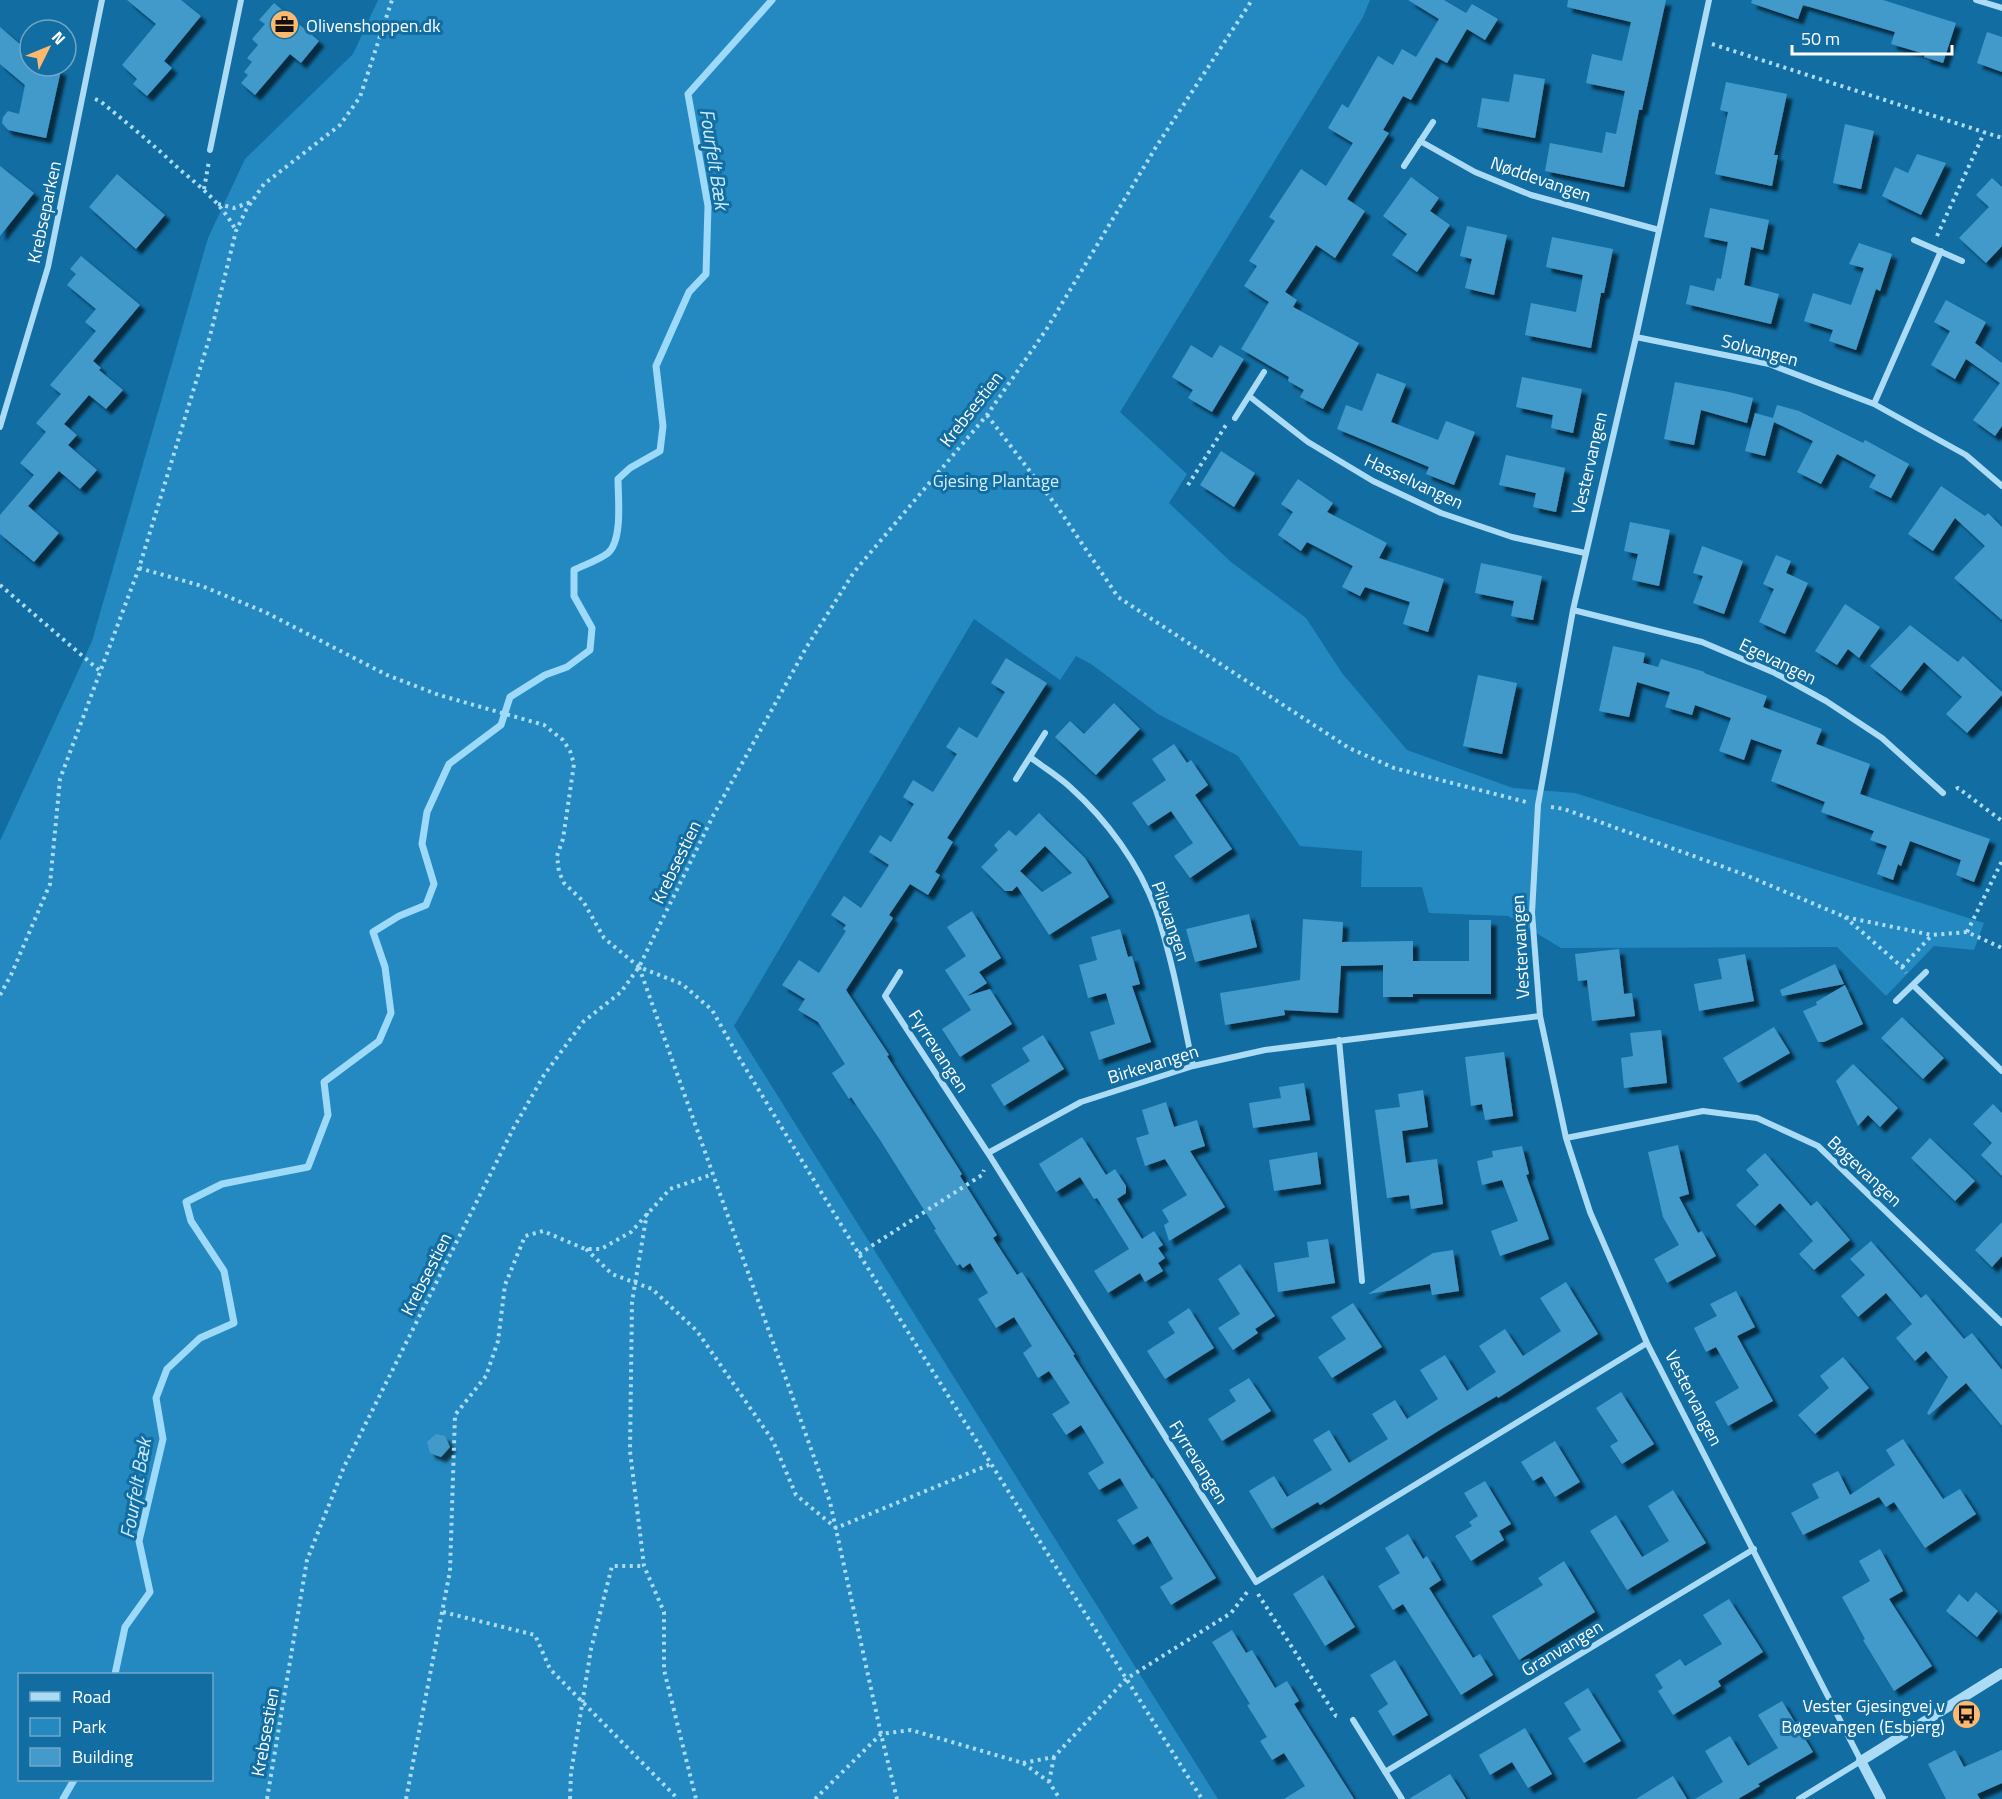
<svg xmlns="http://www.w3.org/2000/svg" width="2002" height="1799" font-family="'Titillium Web',sans-serif">
<style>
.green{fill:#2489c0;fill-rule:evenodd}
.lines{fill:none;stroke-linecap:round;stroke-linejoin:round}
.stream{stroke:#9dd9f8;stroke-width:7}
.building{fill:#439acb;fill-rule:evenodd;filter:url(#shadow)}
.path{stroke:#abdbf5;stroke-width:4;stroke-dasharray:3 4.5;stroke-linecap:butt}
.minor{stroke:#abdbf5;stroke-width:6}
.tertiary{stroke:#abdbf5;stroke-width:10}
.labels{text-anchor:middle;dominant-baseline:central;stroke-width:6;stroke-linejoin:round;paint-order:stroke}
.poi-label{font-size:18px;fill:#fff;stroke:#116da2;text-anchor:start}
.street-label{font-size:18px;fill:#fff;stroke:#116da2}
.park-label{font-size:18px;fill:#d4effe;stroke:#116da2}
.water-label{font-size:20px;font-style:italic;fill:#caebfc;stroke:#116da2}
</style>
<defs>
<filter id="shadow"><feDropShadow dx="5.5" dy="5.5" stdDeviation="1.5" flood-color="#0009"/></filter>
</defs>
<rect width="100%" height="100%" fill="#116da2"/>
<path class="green" d="M378,0H1370L1363,17L1120,412L1187,474L1169,503L1231,562L1306,618L1342,673L1407,750L1513,788L1575,793L1984,923L1974,950L1934,946L1886,996L1837,947L1561,948L1508,916L1429,913L1422,887H1361L1362,851L1300,846L1238,756L1158,714L1091,664L1076,656L1060,680L974,619L734,1026L1218,1799H0V841L92,641L208,238L245,159L353,54ZM20,1674H212V1780H20Z"/>
<g class="lines">
<path class="stream" d="M115,1674L125,1627L150,1592L139,1541L163,1439L156,1398L167,1369L200,1338L234,1323L224,1271L191,1221L186,1202L222,1184L308,1167L328,1115L324,1082L379,1041L391,1013L385,967L373,932L399,916L426,905L434,884L422,844L427,812L449,764L501,725L510,697L545,675L567,667L590,650L592,628L574,596V570C584,565 599,560 608,553C623,540 618,497 618,479L630,468L660,451L663,426L656,366L689,292L706,274L708,206L688,94L772,0
M63,1799L74,1780"/>
</g>
<path class="building" d="M127,0H181L201,16L164,61L172,68L147,96L133,84L137,79L122,65L156,24Z
M1408,0H1444L1466,13L1472,4L1498,19L1485,40L1467,29L1447,63L1436,57L1411,100L1403,96L1383,130L1389,133L1347,199L1365,211L1335,258L1316,245L1285,292L1297,300L1293,307L1359,343L1323,409L1300,397L1304,390L1288,381L1289,377L1241,349L1269,302L1244,286L1257,266L1249,261L1275,221L1269,217L1301,169L1326,186L1353,143L1328,128L1342,104L1348,108L1378,56L1393,65L1402,49L1416,57L1439,19Z
M1568,0H1666L1642,110H1639L1624,187L1545,171L1550,143L1602,153L1606,132L1616,134L1625,91L1586,83L1592,54L1622,61L1631,22L1567,7Z
M1752,0H1883L1956,23L1943,63L1924,57L1925,54L1891,44L1895,32L1803,5L1798,19L1751,3Z
M274,3L319,41L301,63L290,54L255,95L241,83L248,75L244,72L252,62L247,58L258,45L252,39L265,24L259,20Z
M0,27L30,53V66H44L61,70L46,138L8,130L2,123L3,117L8,111L19,114L25,85L0,64Z
M1987,32L2002,37V72L1977,63Z
M1514,74L1545,79L1535,138L1477,127L1482,98L1509,102Z
M1726,82L1787,94L1774,155H1778L1772,186L1715,174L1728,112L1720,110Z
M1845,124L1874,131L1861,189L1833,183Z
M1917,154L1946,163L1921,215L1882,196L1895,167L1908,173Z
M0,166L34,193L0,236Z
M117,174L165,215L136,249L89,207Z
M1411,177L1439,198L1430,211L1450,225L1417,272L1392,255L1407,234L1383,216Z
M1992,178L2002,187V246L1986,263L1959,238L1989,207L1976,195Z
M1710,208L1769,220L1763,250L1751,247L1744,285L1779,294L1771,324L1686,304L1690,285L1714,291L1717,278L1721,279L1728,242L1704,237Z
M1467,226L1507,235L1494,295L1465,288L1472,259L1460,256Z
M1552,237L1613,249L1604,293H1601L1591,348L1525,335L1531,303L1576,312L1583,275L1546,267Z
M1859,243L1892,254L1880,291L1876,289L1856,350L1829,341L1833,330L1804,321L1813,293L1851,305L1864,268L1849,264Z
M81,256L140,305L93,361L101,368L99,370L123,390L106,409L89,395L64,424L77,435L68,445L97,470L80,489L59,471L28,506L59,533L34,562L0,534V515L34,475L20,463L46,432L36,423L61,394L50,385L96,331L85,322L96,309L67,285L76,274L70,269Z
M1946,300L1986,322L1975,343L2002,363V426L1995,436L1973,420L2000,383L1966,359L1955,379L1931,365L1950,331L1934,322Z
M1191,345L1212,358L1220,345L1244,359L1212,412L1188,398L1193,390L1172,377Z
M1377,373L1406,384L1391,422L1438,440L1446,421L1475,432L1454,485L1426,474L1429,467L1337,429L1346,405L1362,411Z
M1522,377L1582,389L1573,433L1551,428L1553,415L1516,407Z
M1675,382L1729,392L1753,398L1747,423L1701,410L1694,445L1664,439Z
M1777,405L1799,411L1863,443L1865,440L1909,464L1891,498L1869,487L1876,475L1837,454L1821,484L1797,472L1813,441L1774,422L1765,456L1745,451L1755,413L1773,418Z
M1221,451L1255,473L1234,507L1200,485Z
M1506,455L1565,468L1556,512L1533,507L1536,493L1499,485Z
M1298,479L1333,503L1327,512L1387,543L1379,558L1444,579L1428,632L1403,624L1410,602L1365,587L1360,596L1342,587L1353,566L1307,542L1301,551L1278,535L1293,512L1281,504Z
M1941,486L1985,516L1988,513L2002,527V620L1954,578L1985,546L1955,518L1933,551L1908,534Z
M1630,522L1670,530L1659,586L1632,580L1638,554L1624,551Z
M1702,546L1743,561L1724,614L1693,603L1703,576L1693,573Z
M1776,555L1791,561L1786,573L1808,583L1785,634L1759,622L1774,589L1763,584Z
M1481,563L1542,576L1533,620L1511,616L1514,601L1475,593Z
M1845,604L1880,627L1859,658L1848,649L1837,665L1815,651Z
M1910,625L1958,662L1963,656L2002,692V695L1967,733L1946,714L1962,697L1924,662L1901,691L1870,666Z
M1613,646L1645,653L1643,663L1658,667L1661,659L1705,672L1704,673L1767,696L1763,707L1822,729L1816,744L1870,764L1860,794L1990,839L1974,882L1956,875L1961,860L1910,841L1901,866L1898,864L1893,880L1877,874L1887,846L1870,840L1874,831L1821,812L1825,802L1771,781L1782,750L1751,739L1744,760L1719,751L1731,718L1695,705L1692,715L1665,707L1670,692L1637,682L1629,717L1599,711Z
M1006,658L1047,683L947,838L953,842L935,872L940,875L928,895L910,884L889,915L893,918L846,990L889,1055L887,1056L962,1174L960,1176L997,1235L993,1238L1017,1275L1022,1272L1075,1355H1073L1152,1479L1153,1478L1216,1578L1171,1605L1160,1587L1173,1579L1148,1536L1133,1545L1117,1520L1138,1508L1120,1478L1099,1490L1088,1473L1104,1463L1081,1425L1066,1435L1052,1414L1070,1403L1049,1371L1038,1378L1023,1353L1032,1346L1014,1317L996,1328L978,1299L988,1293L970,1263L963,1268L960,1264L957,1266L934,1230L936,1229L880,1140L851,1097L849,1099L832,1073L845,1064L818,1022L798,1010L805,999L782,985L799,960L819,973L846,931L843,929L846,925L831,915L844,896L861,908L889,865L869,852L880,835L891,842L914,804L903,797L913,780L933,792L957,754L946,747L959,727L977,738L1005,692L991,683Z
M1478,675L1517,683L1502,754L1463,746Z
M1114,703L1140,729L1096,775L1055,737L1070,721L1084,734Z
M1174,744L1187,763L1191,760L1208,785L1195,795L1232,849L1190,878L1174,856L1193,843L1171,811L1148,826L1132,803L1166,780L1152,759Z
M1039,813L1085,858L1109,897L1049,935L1017,886L1012,891H1005L981,867L998,850L994,845L1009,830L1016,836ZM1045,846L1072,873L1042,892L1020,871Z
M972,911L1001,958L979,972L987,983L967,996L990,989L1012,1024L960,1057L942,1029L971,1010L945,970L966,956L947,927Z
M1249,914L1257,947L1195,962L1186,929Z
M1303,919L1343,922L1342,942L1413,941V961H1469V920H1491V994H1413V997H1383V965L1341,966L1338,1013L1284,1010L1285,1015L1225,1025L1220,993L1300,980Z
M1120,929L1128,957L1132,956L1140,984L1132,986L1151,1042L1099,1060L1090,1032L1115,1024L1106,993L1088,998L1079,965L1097,960L1091,937Z
M1619,949L1624,994L1632,993L1635,1016L1592,1021L1587,980L1578,981L1575,954Z
M1745,954L1754,1001L1699,1011L1694,984L1722,979L1718,959Z
M1835,964L1844,984L1782,996L1780,990Z
M1845,985L1863,1024L1824,1042H1818L1803,1011L1817,1005L1816,1002Z
M1902,1017L1944,1058L1923,1079L1881,1038Z
M1774,1027L1790,1053L1738,1083L1723,1058Z
M1661,1030L1667,1083L1624,1088L1621,1058L1633,1056L1630,1033Z
M1043,1035L1064,1069L1004,1106L991,1085L1030,1061L1022,1048Z
M1504,1052L1513,1116L1485,1120L1482,1104L1471,1106L1465,1057Z
M1853,1064L1898,1108L1880,1127L1868,1115L1858,1126L1836,1081Z
M1304,1083L1310,1120L1253,1128L1249,1103L1281,1098L1279,1087Z
M1423,1090L1428,1127L1402,1131L1406,1163L1437,1159L1443,1204L1411,1209L1409,1195L1387,1198L1375,1110L1400,1107L1398,1094Z
M1166,1102L1174,1127L1197,1120L1205,1146L1190,1151L1225,1207L1169,1241L1164,1225L1169,1222L1162,1210L1187,1195L1165,1159L1145,1166L1136,1138L1149,1134L1142,1110Z
M1993,1104L2002,1113V1176L1981,1155L1992,1143L1973,1124Z
M1082,1137L1106,1175L1115,1169L1126,1186V1193L1117,1199L1142,1239L1154,1231L1163,1245L1158,1248L1165,1258L1158,1263L1163,1271L1145,1282L1140,1273L1108,1293L1094,1271L1129,1249L1097,1198L1094,1199L1080,1177L1056,1192L1039,1164Z
M1930,1138L1975,1181L1955,1201L1911,1158Z
M1678,1145L1689,1194L1679,1197L1698,1233L1702,1231L1716,1256L1667,1283L1654,1259L1679,1245L1663,1217L1648,1152Z
M1522,1146L1529,1174L1526,1175L1549,1239L1500,1256L1491,1231L1518,1221L1502,1180L1482,1185L1477,1161L1493,1157L1492,1151Z
M1317,1152L1321,1184L1274,1191L1269,1160Z
M1765,1153L1811,1206L1817,1201L1850,1240L1814,1270L1799,1254L1813,1241L1780,1203L1755,1226L1736,1205L1759,1185L1746,1170Z
M2002,1222V1256L1992,1267L1975,1250Z
M1328,1239L1335,1283L1278,1292L1274,1263L1309,1257L1307,1242Z
M1871,1241L1921,1298L1926,1294L1964,1339L1972,1333L2002,1370V1426L1966,1383L1929,1415L1927,1413L1948,1377L1926,1351L1915,1361L1896,1338L1912,1324L1886,1293L1858,1317L1841,1296L1865,1275L1850,1259Z
M1453,1250L1459,1291L1432,1295L1430,1284L1368,1294L1433,1253Z
M1240,1264L1275,1316L1255,1329L1258,1333L1233,1350L1218,1328L1240,1314L1218,1279Z
M1566,1282L1598,1334L1498,1398L1497,1396L1443,1428L1320,1505L1318,1502L1272,1529L1249,1491L1274,1476L1287,1497L1332,1470L1313,1440L1329,1430L1349,1463L1388,1439L1372,1414L1395,1400L1407,1419L1438,1399L1420,1370L1445,1355L1467,1391L1496,1372L1479,1346L1505,1329L1523,1356L1561,1331L1540,1298Z
M1736,1291L1755,1327L1737,1336L1773,1401L1728,1426L1715,1402L1739,1388L1716,1347L1706,1352L1694,1328L1717,1316L1710,1304Z
M1353,1303L1382,1347L1332,1378L1318,1357L1346,1339L1331,1317Z
M1189,1308L1214,1348L1165,1379L1147,1351L1175,1333L1168,1322Z
M1843,1357L1869,1388L1815,1434L1798,1415L1829,1388L1820,1376Z
M1249,1378L1271,1411L1222,1441L1208,1419L1236,1401L1229,1390Z
M1621,1392L1654,1444L1622,1464L1610,1446L1618,1441L1596,1408Z
M436,1434L445,1436L450,1447L441,1457L430,1453L427,1442Z
M1903,1439L1943,1499L1960,1489L1976,1514L1925,1548L1894,1502L1886,1507L1879,1497L1803,1535L1791,1513L1819,1498L1812,1484L1838,1471L1850,1495L1895,1465L1886,1450Z
M1555,1441L1580,1482L1555,1497L1542,1476L1533,1481L1521,1462Z
M1485,1481L1511,1524L1499,1531L1504,1540L1471,1561L1455,1536L1472,1526L1469,1522L1478,1516L1464,1493Z
M1673,1490L1706,1543L1627,1590L1590,1531L1616,1515L1642,1557L1669,1541L1648,1506Z
M1408,1534L1423,1559L1427,1556L1441,1580L1429,1588L1473,1658L1480,1654L1493,1675L1461,1695L1403,1604L1393,1610L1378,1586L1400,1573L1385,1548Z
M1880,1549L1903,1591L1889,1599L1932,1666L1894,1691L1863,1640L1865,1639L1842,1597L1870,1581L1859,1561Z
M1564,1561L1595,1612L1519,1660L1492,1616L1543,1585L1538,1578Z
M1323,1575L1355,1627L1325,1646L1293,1594Z
M1976,1592L1998,1611L1977,1637L1946,1611L1959,1594L1968,1602Z
M1729,1599L1763,1652L1718,1681L1721,1686L1673,1715L1658,1691L1663,1688L1655,1675L1680,1659L1685,1666L1722,1644L1703,1615Z
M1232,1630L1246,1653L1252,1650L1275,1688L1287,1681L1299,1701L1294,1704L1354,1799H1284L1305,1786L1284,1753L1272,1760L1260,1741L1267,1737L1247,1705L1250,1704L1212,1642Z
M1395,1660L1428,1715L1393,1736L1378,1711L1388,1704L1370,1675Z
M1588,1688L1621,1741L1584,1763L1568,1738L1581,1730L1564,1703Z
M1782,1701L1813,1752L1758,1784L1760,1786L1738,1799H1695L1723,1782L1705,1751L1730,1736L1748,1766L1778,1748L1758,1715Z
M1525,1728L1552,1774L1528,1788L1512,1762L1490,1775L1479,1755Z
M1955,1750L1964,1767L2002,1750V1783L1977,1794L1980,1799H1946L1928,1764Z
M1450,1774L1466,1799H1409Z
M1673,1776L1687,1799H1636Z"/>
<g class="lines">
<path class="path" d="M1712,44L2002,138
M95,99L100,101C127,123 154,145 179,169C201,187 223,205 236,231
M204,189L209,161
M218,204L234,208L251,202
M1937,236L1984,133
M987,415L1058,508L1118,597L1349,748L1394,768L1526,802
M1188,485L1226,425
M139,568L202,586L265,612L387,675L439,695L544,725L563,740L570,751L574,764L563,839L557,856L559,872L564,883L583,901L604,938L639,967L682,984L712,1010L738,1056L859,1254L1202,1799
M0,585L100,671
M1956,789L1958,788L2002,821
M1551,807L1564,809L1743,874L1845,917L1932,935L1967,932L2002,948
M1845,917L1902,967L1906,973
M1967,932L2002,861
M639,967L830,1502L881,1734L897,1799
M1902,967L1932,935
M0,995L11,975L50,884L60,779L139,568L210,336L236,231L246,210L264,184L340,125L360,97L392,0
M647,1213L632,1302L630,1451L644,1566L664,1612V1670L696,1799
M586,1249L612,1274L652,1289L697,1331L773,1441L796,1495L836,1528L991,1464
M859,1254L982,1175L984,1170
M1258,1594L1336,1716L1340,1717
M443,1612L535,1635L550,1669L678,1799
M1023,1763L1054,1757L1126,1679L1231,1613L1248,1591
M1049,1782L1054,1757
M267,1799L307,1560L344,1467L513,1129L544,1075L583,1022L621,992L639,967L714,814L806,648L854,572L987,415L1046,330L1156,147L1252,0
M406,1799L450,1571L455,1415L486,1376L498,1341L505,1285L525,1236L543,1231L585,1249H601L631,1232L670,1189L713,1174
M570,1799L571,1773L591,1649L612,1566H644
M815,1799L881,1734L911,1730L1023,1763L1049,1782L1060,1799"/>
<path class="minor" d="M1709,0L1636,337L1573,610L1538,805L1532,913L1540,1016L1566,1138L1590,1212L1647,1343L1861,1761L1799,1799
M1976,0L2002,8
M1420,141L1475,172L1531,195L1659,230
M210,150L241,0
M1404,166L1433,122
M1914,240L1962,261
M1636,337L1769,364L1874,404L1966,455L2002,486
M1249,396L1308,442L1373,481L1441,513L1512,537L1585,553
M1874,404L1941,251
M1235,418L1264,372
M0,427L48,267L102,0
M1573,610L1702,642L1775,673L1826,701L1882,738L1943,793
M1030,757C1043,767 1058,776 1070,787C1107,820 1139,864 1156,910C1173,961 1182,1014 1193,1066
M1016,779L1045,733
M900,972L885,996L988,1153L1256,1582L1647,1343
M1913,985L2002,1071
M1896,1001L1926,972
M1339,1040L1362,1281
M1566,1138L1703,1111L1757,1118L1818,1146L2002,1323
M988,1153L1081,1102L1193,1066L1265,1050L1540,1016
M1353,1720L1402,1799
M1385,1772L1754,1549"/>
<path class="tertiary" d="M1881,1799L1861,1761L2002,1673"/>
</g>
<defs>
<symbol id="office-disc" viewBox="-11 -11 22 22"><circle r="9.5" fill="#ffb96f" stroke="#116da2"/><path d="M-6-3h4V-5.5h4V-3h4V5H-6ZM-1-4.5V-3h2v-1.5ZM-6 0V1H6V0Z" fill="#111"/></symbol>
<symbol id="bus-disc" viewBox="-11 -11 22 22"><circle r="9.5" fill="#ffb96f" stroke="#116da2"/><path d="M-5-6H5V4H4V6H2V4H-2V6H-4V4H-5ZM-3.5-4V0h7V-4ZM-3.5 1.2v1.5H-2V1.2ZM2 1.2v1.5H3.5V1.2Z" fill="#111"/></symbol>
</defs>
<g fill-rule="evenodd">
<use href="#office-disc" x="268" y="8" width="33" height="33"/>
<use href="#bus-disc" x="1950" y="1698" width="33" height="33"/>
</g>
<g class="labels">
<g class="poi-label">
<text x="306" y="25">Olivenshoppen.dk</text>
<text x="1945" y="1705" text-anchor="end">Vester Gjesingvej v<tspan x="1945" dy="21">Bøgevangen (Esbjerg)</tspan></text>
</g>
<g class="street-label">
<text transform="translate(1541 179) rotate(19)">Nøddevangen</text>
<text transform="translate(44 212) rotate(-78)">Krebseparken</text>
<text transform="translate(1760 350) rotate(15)">Solvangen</text>
<text transform="translate(971 409) rotate(-52)">Krebsestien</text>
<text transform="translate(1589 463) rotate(-77)">Vestervangen</text>
<text transform="translate(1414 481) rotate(25)">Hasselvangen</text>
<text transform="translate(1778 661) rotate(26)">Egevangen</text>
<text transform="translate(676 862) rotate(-64)">Krebsestien</text>
<text transform="translate(1171 921) rotate(71)">Pilevangen</text>
<text transform="translate(1520 947) rotate(-93)">Vestervangen</text>
<text transform="translate(939 1051) rotate(57)">Fyrrevangen</text>
<text transform="translate(1153 1064) rotate(-17)">Birkevangen</text>
<text transform="translate(1865 1171) rotate(43)">Bøgevangen</text>
<text transform="translate(426 1274) rotate(-63)">Krebsestien</text>
<text transform="translate(1694 1398) rotate(63)">Vestervangen</text>
<text transform="translate(1199 1462) rotate(58)">Fyrrevangen</text>
<text transform="translate(1562 1648) rotate(-31)">Granvangen</text>
<text transform="translate(265 1732) rotate(-80)">Krebsestien</text>
</g>
<g class="park-label">
<text x="996" y="480">Gjesing Plantage</text>
</g>
<g class="water-label">
<text transform="translate(715 159) rotate(81)">Fourfelt Bæk</text>
<text transform="translate(135 1488) rotate(-80)">Fourfelt Bæk</text>
</g>
</g>
<rect x="18" y="1673" width="195" height="108" fill="#116da2" stroke="#70a7c7" stroke-width="1.5"/>
<rect x="30" y="1692" width="30" height="9" fill="#abdbf5" stroke="#70a7c7" stroke-width="1.5"/>
<text x="72" y="1703" font-size="18" fill="#ffffff">Road</text>
<rect x="30" y="1718" width="30" height="18" fill="#2489c0" stroke="#70a7c7" stroke-width="1.5"/>
<text x="72" y="1733" font-size="18" fill="#ffffff">Park</text>
<rect x="30" y="1748" width="30" height="18" fill="#439acb" stroke="#70a7c7" stroke-width="1.5"/>
<text x="72" y="1763" font-size="18" fill="#ffffff">Building</text>
<g transform="translate(48 48) rotate(47)"><circle r="28" fill="#116da2" stroke="#70a7c7" stroke-width="1.5"/>
<path d="M0-4.5L10 22L0 15L-10 22Z" fill="#ffb96f"/>
<text y="-9" font-size="16" font-weight="bold" text-anchor="middle" fill="#ffffff">N</text>
</g>
<path d="M1792 45v9h160v-9" fill="none" stroke="#ffffff" stroke-width="3"/>
<text x="1801" y="45" font-size="18" fill="#ffffff" stroke="#116da2" stroke-width="4.5" paint-order="stroke">50 m</text>
</svg>
